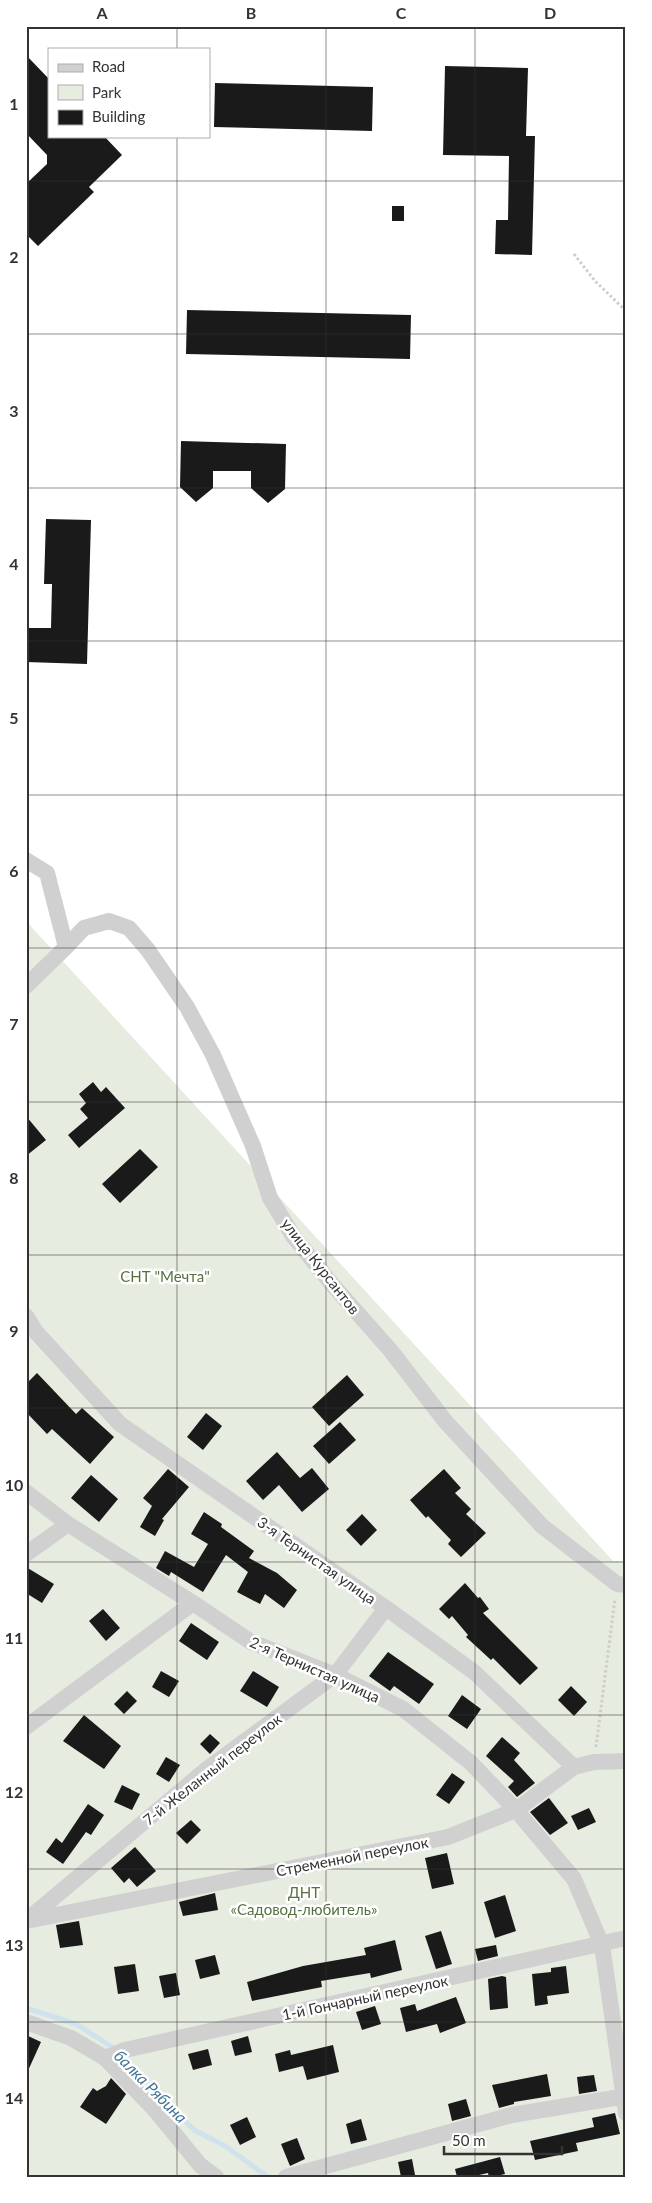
<svg xmlns="http://www.w3.org/2000/svg" width="652" height="2203" font-family="Lato,sans-serif">
<style>
.green{fill:#e6ecdf}
.lines{fill:none;stroke-linecap:round;stroke-linejoin:round}
.stream{stroke:#cfe2ee;stroke-width:5}
.building{fill:#1a1a1a}
.path{stroke:#cdcdcd;stroke-width:3;stroke-dasharray:2.5 2.5;stroke-linecap:butt}
.street{stroke:#d0d0d0;stroke-width:16}
.grid{fill:none;stroke:#333;stroke-width:1;stroke-opacity:0.55}
.labels{text-anchor:middle;dominant-baseline:central;stroke-width:5;stroke-linejoin:round;paint-order:stroke}
.street-label{font-size:15px;fill:#333;stroke:#fff}
.park-label{font-size:15px;fill:#56703f;stroke:#fff}
.water-label{font-size:16px;font-style:italic;fill:#3f7597;stroke:#fff}
.neatline{fill:none;stroke:#333;stroke-width:2}
.grid-label{font-size:16px;text-anchor:middle;font-weight:bold;fill:#333}
</style>
<rect width="100%" height="100%" fill="#fff"/>
<path class="green" d="M26,921L613,1561H626V2177H26Z"/>
<g class="lines">
<path class="stream" d="M26,2008L76,2024L112,2047L194,2130L225,2146L268,2177"/>
</g>
<path class="building" d="M26,55L49,79V136H104L122,155L89,187L94,192L38,246L26,234V184L47,164V155L26,133Z
M445,66L528,68L526,136H535L532,255L495,254L496,220H508L509,156L443,155Z
M215,83L373,87L372,131L214,127Z
M392,206H404V221H392Z
M187,310L411,315L410,359L186,354Z
M181,441L286,444L285,489L268,503L251,488V471H213V488L196,502L180,487Z
M46,519L91,520L87,664L26,662V628H51L52,584H44Z
M93,1082L101,1092L106,1087L125,1108L79,1148L68,1135L88,1118L80,1109L86,1103L79,1094Z
M26,1116L46,1140L26,1156Z
M140,1149L158,1167L120,1203L102,1184Z
M37,1373L76,1414L82,1408L114,1437L90,1464L52,1429L47,1434L26,1412V1384Z
M347,1375L364,1395L329,1426L312,1407Z
M206,1413L222,1426L203,1450L187,1437Z
M340,1422L356,1440L329,1464L313,1446Z
M277,1452L300,1478L312,1468L329,1489L302,1512L279,1485L263,1500L246,1481Z
M168,1469L189,1487L162,1519L164,1520L155,1536L140,1527L152,1506L143,1498Z
M444,1469L461,1488L455,1493L471,1509L466,1514L486,1533L461,1557L448,1544L451,1540L428,1516L426,1518L410,1500Z
M91,1475L118,1499L99,1522L71,1498Z
M204,1512L222,1524L221,1527L254,1551L249,1558L277,1573L297,1590L284,1608L265,1594L260,1604L237,1592L248,1572L226,1555L203,1592L171,1572L169,1576L156,1568L165,1551L194,1567L208,1544L191,1534Z
M362,1514L377,1530L361,1546L346,1530Z
M26,1567L54,1584L42,1603L26,1593Z
M465,1583L478,1598L480,1597L489,1609L483,1613L538,1668L520,1685L493,1658L491,1660L466,1637L468,1635L452,1616L449,1619L439,1609Z
M103,1609L120,1628L106,1641L89,1621Z
M191,1623L219,1642L207,1660L179,1641Z
M388,1652L434,1684L419,1704L394,1686L390,1691L369,1676Z
M161,1671L179,1681L169,1697L152,1687Z
M253,1671L279,1687L267,1707L240,1691Z
M571,1686L587,1702L574,1716L558,1700Z
M127,1691L137,1701L124,1714L114,1704Z
M462,1695L481,1709L467,1729L448,1716Z
M84,1715L121,1746L104,1769L63,1741Z
M210,1734L220,1743L210,1754L200,1744Z
M502,1737L520,1753L514,1760L535,1783L517,1797L508,1787L514,1781L486,1756Z
M166,1757L180,1765L169,1782L156,1774Z
M452,1773L465,1782L449,1804L436,1795Z
M122,1785L140,1794L132,1810L114,1802Z
M549,1798L568,1823L550,1835L530,1812Z
M88,1804L104,1815L91,1835L86,1832L63,1864L46,1852L56,1838L62,1843Z
M589,1808L596,1822L578,1830L571,1816Z
M191,1820L201,1830L187,1844L176,1833Z
M135,1847L156,1871L137,1887L129,1878L124,1883L111,1868Z
M447,1853L454,1884L432,1889L425,1858Z
M215,1893L218,1910L183,1916L179,1902Z
M505,1895L516,1931L495,1938L484,1902Z
M79,1921L83,1945L60,1948L56,1925Z
M441,1931L452,1964L436,1969L425,1936Z
M395,1940L402,1970L371,1978L370,1973L321,1981L322,1987L252,2001L247,1982L303,1966L366,1955L364,1948Z
M496,1945L498,1956L478,1961L475,1949Z
M215,1955L220,1974L200,1979L195,1960Z
M135,1964L139,1991L118,1994L114,1967Z
M566,1966L569,1993L547,1996L548,2004L535,2006L532,1974L551,1972V1968Z
M176,1973L180,1995L164,1998L159,1976Z
M502,1976L506,1977L508,2008L490,2010L488,1979Z
M456,1997L466,2023L440,2033L437,2024L406,2032L400,2008L415,2004L417,2011Z
M375,2006L381,2024L362,2030L356,2012Z
M26,2035L41,2042L26,2075Z
M248,2036L252,2052L235,2056L231,2041Z
M333,2045L339,2072L307,2080L303,2066L279,2072L275,2054L290,2050L291,2055Z
M208,2049L212,2065L193,2070L188,2054Z
M547,2074L551,2096L514,2102V2104L499,2108L492,2085Z
M594,2075L597,2091L579,2094L577,2077Z
M111,2078L126,2094L106,2124L80,2107L93,2088L97,2091L106,2086Z
M466,2099L471,2116L452,2121L448,2104Z
M615,2113L620,2134L576,2143L578,2151L535,2160L530,2141L594,2127L592,2118Z
M247,2117L256,2137L240,2145L230,2125Z
M361,2119L367,2140L351,2144L346,2124Z
M297,2138L305,2159L290,2166L281,2144Z
M500,2157L505,2174L492,2177H489L488,2173L470,2177H457L455,2169Z
M412,2159L415,2175L401,2177L398,2162Z"/>
<g class="lines">
<path class="path" d="M574,254L595,281L626,311
M596,1747L615,1599"/>
<path class="street" d="M26,860L47,873L66,947L84,928L109,921L129,928L148,950L187,1007L213,1055L253,1146L270,1198L293,1236L331,1283L391,1351L445,1421L542,1526L617,1584L626,1585
M26,986L66,947
M26,1316L36,1332L120,1424L386,1608L474,1672L574,1767L594,1762L626,1761
M26,1492L68,1524L193,1603L251,1642L335,1675L403,1709L471,1763L516,1810L574,1879L602,1945L626,2113
M26,1554L68,1524
M26,1727L193,1603
M27,1920L207,1769L335,1675L386,1608
M26,1921L448,1837L516,1810L574,1767
M26,2022L71,2038L105,2058L155,2110L200,2165L216,2177
M105,2058L125,2050L626,1938
M286,2177L512,2115L626,2096"/>
</g>
<path class="grid" d="M177,26V49M326,26V2177M475,26V2177M177,136V2177M26,181H626M26,334H626M26,488H626M26,641H626M26,795H626M26,948H626M26,1102H626M26,1255H626M26,1408H626M26,1562H626M26,1715H626M26,1869H626M26,2022H626"/>
<g class="labels">
<g class="street-label">
<text transform="translate(321 1266) rotate(52)">улица Курсантов</text>
<text transform="translate(317 1560) rotate(35)">3-я Тернистая улица</text>
<text transform="translate(315 1669) rotate(24)">2-я Тернистая улица</text>
<text transform="translate(212 1769) rotate(-38)">7-й Желанный переулок</text>
<text transform="translate(352 1856) rotate(-11)">Стременной переулок</text>
<text transform="translate(365 1997) rotate(-12)">1-й Гончарный переулок</text>
</g>
<g class="park-label">
<text x="165" y="1276">СНТ "Мечта"</text>
<text x="304" y="1892">ДНТ<tspan x="304" dy="17">«Садовод-любитель»</tspan></text>
</g>
<g class="water-label">
<text transform="translate(151 2086) rotate(45)">балка Рябина</text>
</g>
</g>
<rect width="652" height="2203" fill="none" stroke="#ffffff" stroke-width="55"/>
<rect x="48" y="48" width="162" height="90" fill="#ffffff" stroke="#adadad"/>
<rect x="58" y="64" width="25" height="8" fill="#d0d0d0" stroke="#adadad"/>
<text x="92" y="72" font-size="15" fill="#333333">Road</text>
<rect x="58" y="85" width="25" height="15" fill="#e6ecdf" stroke="#adadad"/>
<text x="92" y="98" font-size="15" fill="#333333">Park</text>
<rect x="58" y="110" width="25" height="15" fill="#1a1a1a" stroke="#adadad"/>
<text x="92" y="122" font-size="15" fill="#333333">Building</text>
<path d="M444 2146v8h118v-8" fill="none" stroke="#333333" stroke-width="2.5"/>
<text x="452" y="2146" font-size="15" fill="#333333" stroke="#ffffff" stroke-width="4" paint-order="stroke">50 m</text>
<rect x="28" y="28" width="596" height="2148" class="neatline"/>
<g class="grid-label">
<text x="102" y="19">A</text>
<text x="251" y="19">B</text>
<text x="401" y="19">C</text>
<text x="550" y="19">D</text>
<text x="14" y="110">1</text>
<text x="14" y="263">2</text>
<text x="14" y="417">3</text>
<text x="14" y="570">4</text>
<text x="14" y="724">5</text>
<text x="14" y="877">6</text>
<text x="14" y="1030">7</text>
<text x="14" y="1184">8</text>
<text x="14" y="1337">9</text>
<text x="14" y="1491">10</text>
<text x="14" y="1644">11</text>
<text x="14" y="1798">12</text>
<text x="14" y="1951">13</text>
<text x="14" y="2104">14</text>
</g>
</svg>
